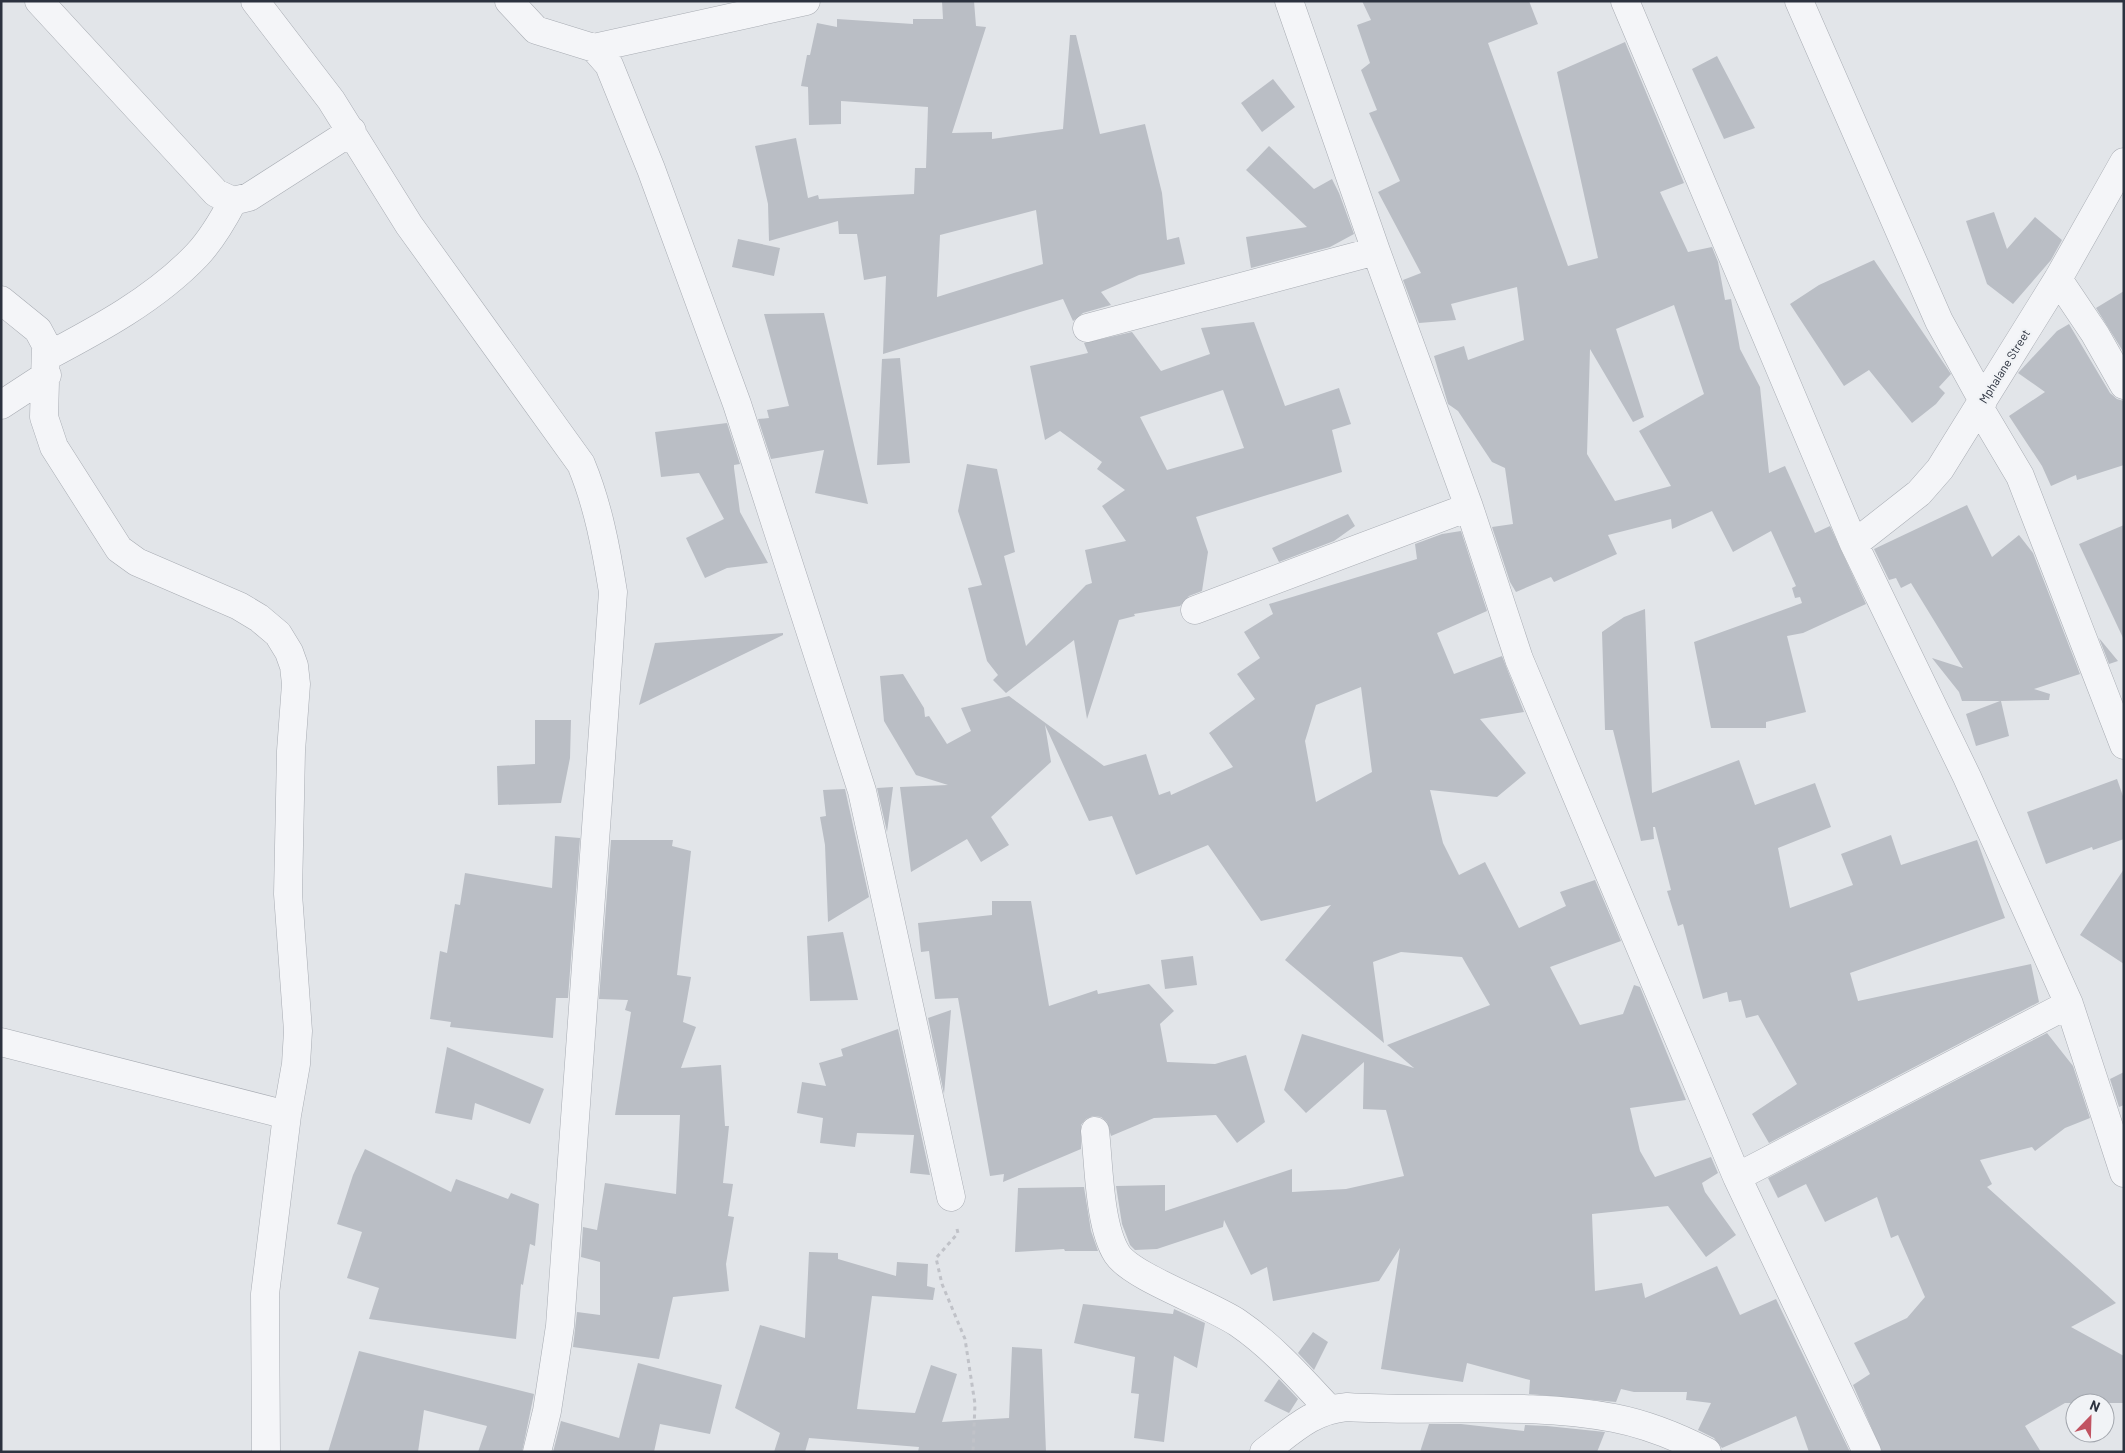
<svg xmlns="http://www.w3.org/2000/svg" width="2125" height="1453" font-family="Barlow,sans-serif">
<style>
.building{fill:#babec5;fill-rule:evenodd}
.lines{fill:none;stroke-linecap:round;stroke-linejoin:round}
.minor-casing{stroke:#a8acb3;stroke-width:29}
.path{stroke:#c0c2c8;stroke-width:3;stroke-dasharray:4 4;stroke-linecap:butt}
.minor{stroke:#f4f5f8;stroke-width:28}
.labels{text-anchor:middle;dominant-baseline:central;stroke-width:4.5;stroke-linejoin:round;paint-order:stroke}
.street-label{font-size:12px;fill:#2c323f;stroke:#f1f3f6}
</style>
<rect width="100%" height="100%" fill="#e2e5e9"/>
<path class="building" d="M942,1H974L976,26L986,27L952,133L992,132V139L1063,129L1070,35H1076L1100,134L1145,124L1162,193L1167,240L1179,237L1185,264L1139,275L1101,292L1111,305L1083,313L1073,321L1063,299L883,354L886,276L864,280L857,234H839L838,221L769,241L768,204L755,146L796,138L808,198L818,195L819,199L914,194L915,168H926L928,107L841,101V124L809,125L808,87L801,86L807,55H810L817,23L837,27V19L913,24V19H943ZM1036,210L1043,264L937,297L940,235Z
M1362,1H1529L1538,24L1488,43L1568,266L1598,258L1557,72L1625,42L1684,183L1660,192L1688,252L1712,247L1718,262L1725,300L1731,299L1740,349L1760,387L1769,473L1785,466L1815,533L1830,526L1866,604L1803,633L1787,636L1806,712L1766,722V728H1711L1694,642L1802,603L1800,597L1795,598L1792,588L1796,586L1771,531L1733,552L1712,511L1672,529L1671,519L1608,535L1617,554L1554,582L1551,577L1516,592L1510,582L1492,527L1513,524L1505,468L1492,462L1458,411L1448,404L1434,356L1464,346L1468,360L1524,340L1517,287L1451,304L1456,320L1419,323L1403,280L1421,273L1378,192L1400,181L1369,113L1377,110L1361,70L1370,63L1357,25L1371,20ZM1674,305L1704,394L1639,431L1671,486L1615,501L1587,454L1590,349L1633,422L1644,417L1616,329Z
M1717,56L1755,128L1724,139L1692,69Z
M1273,79L1295,107L1262,132L1241,103Z
M1269,146L1314,189L1332,179L1339,193L1354,234L1330,247L1251,268L1246,237L1307,227L1246,170Z
M1994,212L2007,249L2035,217L2062,240L2051,260L2013,304L1987,284L1966,221Z
M738,239L780,248L774,276L732,267Z
M1874,260L1951,374L1939,387L1945,393L1936,404L1912,423L1869,370L1844,386L1790,304L1819,285Z
M2124,291V353L2096,308Z
M824,313L854,445L868,504L815,493L824,450L771,459L758,419L769,418L767,410L789,406L764,314Z
M1254,322L1285,406L1339,388L1351,424L1332,430L1342,472L1196,517L1208,552L1202,591L1189,596L1180,606L1134,614L1135,616L1119,620L1087,719L1074,640L1006,693L993,680L998,675L987,661L968,588L982,585L958,511L967,464L997,469L1015,552L1004,556L1026,646L1086,585L1092,583L1085,550L1126,541L1102,506L1125,490L1097,469L1102,462L1060,431L1045,440L1030,366L1088,353L1084,343L1132,332L1161,371L1210,354L1201,328ZM1223,390L1244,448L1167,470L1140,417Z
M2069,324L2110,393L2117,399L2124,401V465L2077,480L2076,475L2051,486L2042,466L2009,416L2045,392L2018,373L2057,331Z
M900,358L910,463L877,465L882,359Z
M727,423L740,464L734,465V468L740,512L768,563L727,568L705,578L686,538L724,519L699,473L661,477L655,432Z
M1967,505L1992,557L2019,535L2033,553L2080,674L2034,689L2050,694L2049,700L2001,701L2009,736L1976,746L1966,714L2000,701H1962L1959,692L1932,658L1963,668L1911,583L1901,588L1896,578L1889,580L1874,549Z
M1348,514L1355,526L1334,541L1279,562L1272,548Z
M2124,525V640L2079,544Z
M1461,531L1487,611L1437,633L1454,674L1502,656L1524,712L1480,719L1526,773L1497,797L1430,790L1443,843L1459,875L1485,862L1519,928L1566,906L1560,892L1595,880L1621,941L1550,967L1580,1025L1623,1014L1634,985L1640,987L1686,1100L1630,1108L1640,1151L1655,1177L1711,1157L1718,1173L1702,1183L1705,1192L1736,1235L1706,1257L1668,1206L1592,1214L1595,1291L1642,1283L1645,1298L1717,1266L1740,1315L1776,1299L1850,1452H1809L1796,1416L1722,1448L1714,1438L1698,1430L1711,1403L1686,1400L1687,1392H1634L1621,1389L1616,1402L1529,1394L1530,1380L1467,1363L1463,1382L1381,1369L1400,1248L1379,1281L1273,1301L1267,1267L1251,1275L1224,1220L1223,1227L1157,1249L1135,1250L1130,1245L1122,1224L1116,1186L1165,1185V1211L1292,1169V1192L1346,1189L1404,1176L1386,1110L1363,1109L1364,1062L1306,1113L1284,1090L1302,1034L1414,1068L1387,1045L1490,1005L1462,957L1401,952L1373,962L1384,1043L1285,960L1331,905L1261,921L1208,845L1136,875L1112,816L1089,821L1045,725L1051,762L991,817L1009,845L981,862L967,839L911,872L900,787L948,785L916,775L884,721L880,676L903,674L924,708L925,717L929,716L947,744L971,731L961,708L1009,696L1104,766L1146,754L1159,795L1170,791L1171,795L1233,767L1209,733L1255,699L1237,674L1260,658L1244,632L1273,614L1269,604L1417,559L1415,544L1442,534ZM1361,687L1372,772L1316,802L1305,741L1316,705Z
M1645,609L1652,793L1739,760L1755,805L1815,783L1831,827L1778,848L1790,908L1853,885L1841,854L1891,835L1901,865L1977,840L2005,918L1850,973L1858,1001L2031,964L2039,1002L1769,1143L1752,1114L1797,1084L1758,1015L1746,1018L1741,1000L1729,1002L1727,992L1703,999L1683,924L1678,926L1667,891L1671,890L1655,827H1653L1654,839L1641,841L1613,730H1605L1602,632L1624,617Z
M783,633V635L639,705L655,643Z
M2099,638L2118,661L2109,664Z
M535,720H571L570,758L561,803L498,805L497,766L535,764Z
M2117,779L2124,799V839L2093,850L2092,847L2046,864L2027,812Z
M893,787L887,832L877,788Z
M845,789L869,897L828,922L825,845L820,817L826,816L823,790Z
M555,836L580,838L568,998H556L553,1038L450,1027L451,1022L430,1019L440,951L447,953L455,904L460,905L465,873L552,888Z
M611,840H673L672,846L691,851L677,975L691,977L683,1022L696,1027L681,1068L721,1065L725,1126H729L723,1183L733,1184L728,1216L734,1217L726,1264L729,1291L673,1297L659,1359L573,1347L577,1312L600,1315V1262L581,1257L583,1227L597,1230L605,1183L676,1194L680,1115H615L631,1012L625,1010L628,1000L599,999Z
M2124,869V964L2080,935Z
M992,901H1031L1049,1006L1097,990L1098,994L1149,984L1174,1011L1160,1024L1167,1062L1215,1064L1246,1055L1265,1122L1237,1143L1216,1115L1154,1118L1111,1136L1107,1122L1101,1117L1093,1116L1086,1119L1081,1125V1149L1003,1182L1004,1174L990,1176L958,998L935,999L929,951L921,952L918,923L992,915Z
M843,932L858,1000L810,1001L807,936Z
M1193,956L1197,985L1165,989L1161,960Z
M951,1010L945,1083L944,1094L928,1018Z
M898,1029L930,1175L910,1173L914,1135L857,1133L855,1147L820,1143L823,1118L797,1113L802,1082L826,1086L819,1063L843,1056L841,1049Z
M2047,1033L2073,1066L2090,1118L2065,1128L2035,1151L2032,1147L1980,1160L1992,1184L1987,1187L2116,1303L2071,1327L2124,1356V1403H2065L2025,1426L2041,1452H1882L1853,1385L1870,1374L1854,1343L1907,1318L1925,1297L1898,1235L1891,1238L1877,1197L1825,1222L1806,1184L1778,1198L1768,1178Z
M447,1047L544,1089L530,1124L475,1103L472,1120L435,1113Z
M2124,1072V1105L2119,1107L2110,1079Z
M365,1149L451,1192L456,1179L508,1199L511,1193L539,1204L535,1246L530,1244L523,1285L521,1284L516,1339L369,1319L379,1288L347,1278L362,1232L337,1224L353,1175Z
M1084,1187L1091,1231L1098,1251H1065L1064,1249L1015,1252L1018,1188Z
M809,1252L838,1253V1259L896,1276L897,1262L928,1264L927,1286L935,1288L933,1300L872,1296L857,1409L915,1413L931,1365L957,1374L942,1422L1009,1418L1012,1347L1042,1349L1046,1452H918L919,1447L809,1438L805,1452H774L780,1433L735,1408L760,1325L805,1338Z
M1083,1304L1173,1314L1174,1309L1205,1323L1197,1368L1174,1356L1164,1442L1134,1438L1139,1394L1131,1393L1135,1357L1074,1343Z
M1313,1332L1328,1342L1314,1370L1298,1353Z
M359,1351L534,1394L522,1452H478L487,1426L424,1410L418,1452H328Z
M638,1363L722,1385L710,1434L660,1424L654,1452H553L561,1421L619,1438Z
M1279,1379L1298,1399L1289,1413L1264,1401Z
M1429,1424H1461L1524,1431L1525,1425L1547,1426L1605,1432L1597,1452H1420Z"/>
<g class="lines">
<defs>
<path id="minor" d="M39,1L216,193L233,201L249,197L352,131
M255,1L331,100L409,225L581,464C598,505 606,548 613,592L560,1326L547,1411L537,1452
M509,1L536,30L594,48L609,65L651,169L737,404L862,791L951,1197
M1289,1L1376,251L1469,507L1519,659L1737,1177L1867,1452
M1625,1L1854,544L1967,777L2069,1004L2124,1173
M1799,1L1939,321L1983,401
M594,48L806,1
M2058,279L2095,334L2124,385
M1,300L38,330L46,345L44,417L54,447L119,549L137,562L239,606L259,618L278,634L289,652L294,666L296,684L291,751L288,894L298,1031L296,1064L287,1115L265,1294L266,1452
M1087,328L1376,251
M46,357C99,329 155,299 197,255C212,239 223,220 233,201
M1,405L47,375
M1979,407L2020,476L2124,745
M1854,544L1919,493L1940,469L2058,279L2124,162
M1195,610L1469,507
M1,1042L287,1115
M1095,1131C1099,1165 1099,1226 1117,1254C1132,1277 1210,1304 1238,1323C1272,1346 1301,1379 1329,1409
M1737,1177L2069,1004
M1264,1452C1292,1431 1312,1410 1347,1407C1435,1413 1527,1401 1614,1418C1645,1424 1678,1437 1707,1452"/>
</defs>
<use href="#minor" class="minor-casing"/>
<path class="path" d="M957,1229L958,1233L936,1258L942,1284L965,1339L975,1404L973,1452"/>
<use href="#minor" class="minor"/>
</g>
<g class="labels">
<g class="street-label">
<text transform="translate(2004 366) rotate(-58)">Mphalane Street</text>
</g>
</g>
<rect width="2125" height="1453" fill="none" stroke="#2c323f" stroke-width="5"/>
<g transform="translate(2090 1418) rotate(23)"><circle r="24" fill="#f1f3f6" stroke="#a2a6ad"/>
<path d="M0-4L9 19L0 12L-9 19Z" fill="#c15462"/>
<text y="-8" font-size="14" font-weight="bold" text-anchor="middle" fill="#2c323f">N</text>
</g>
</svg>
